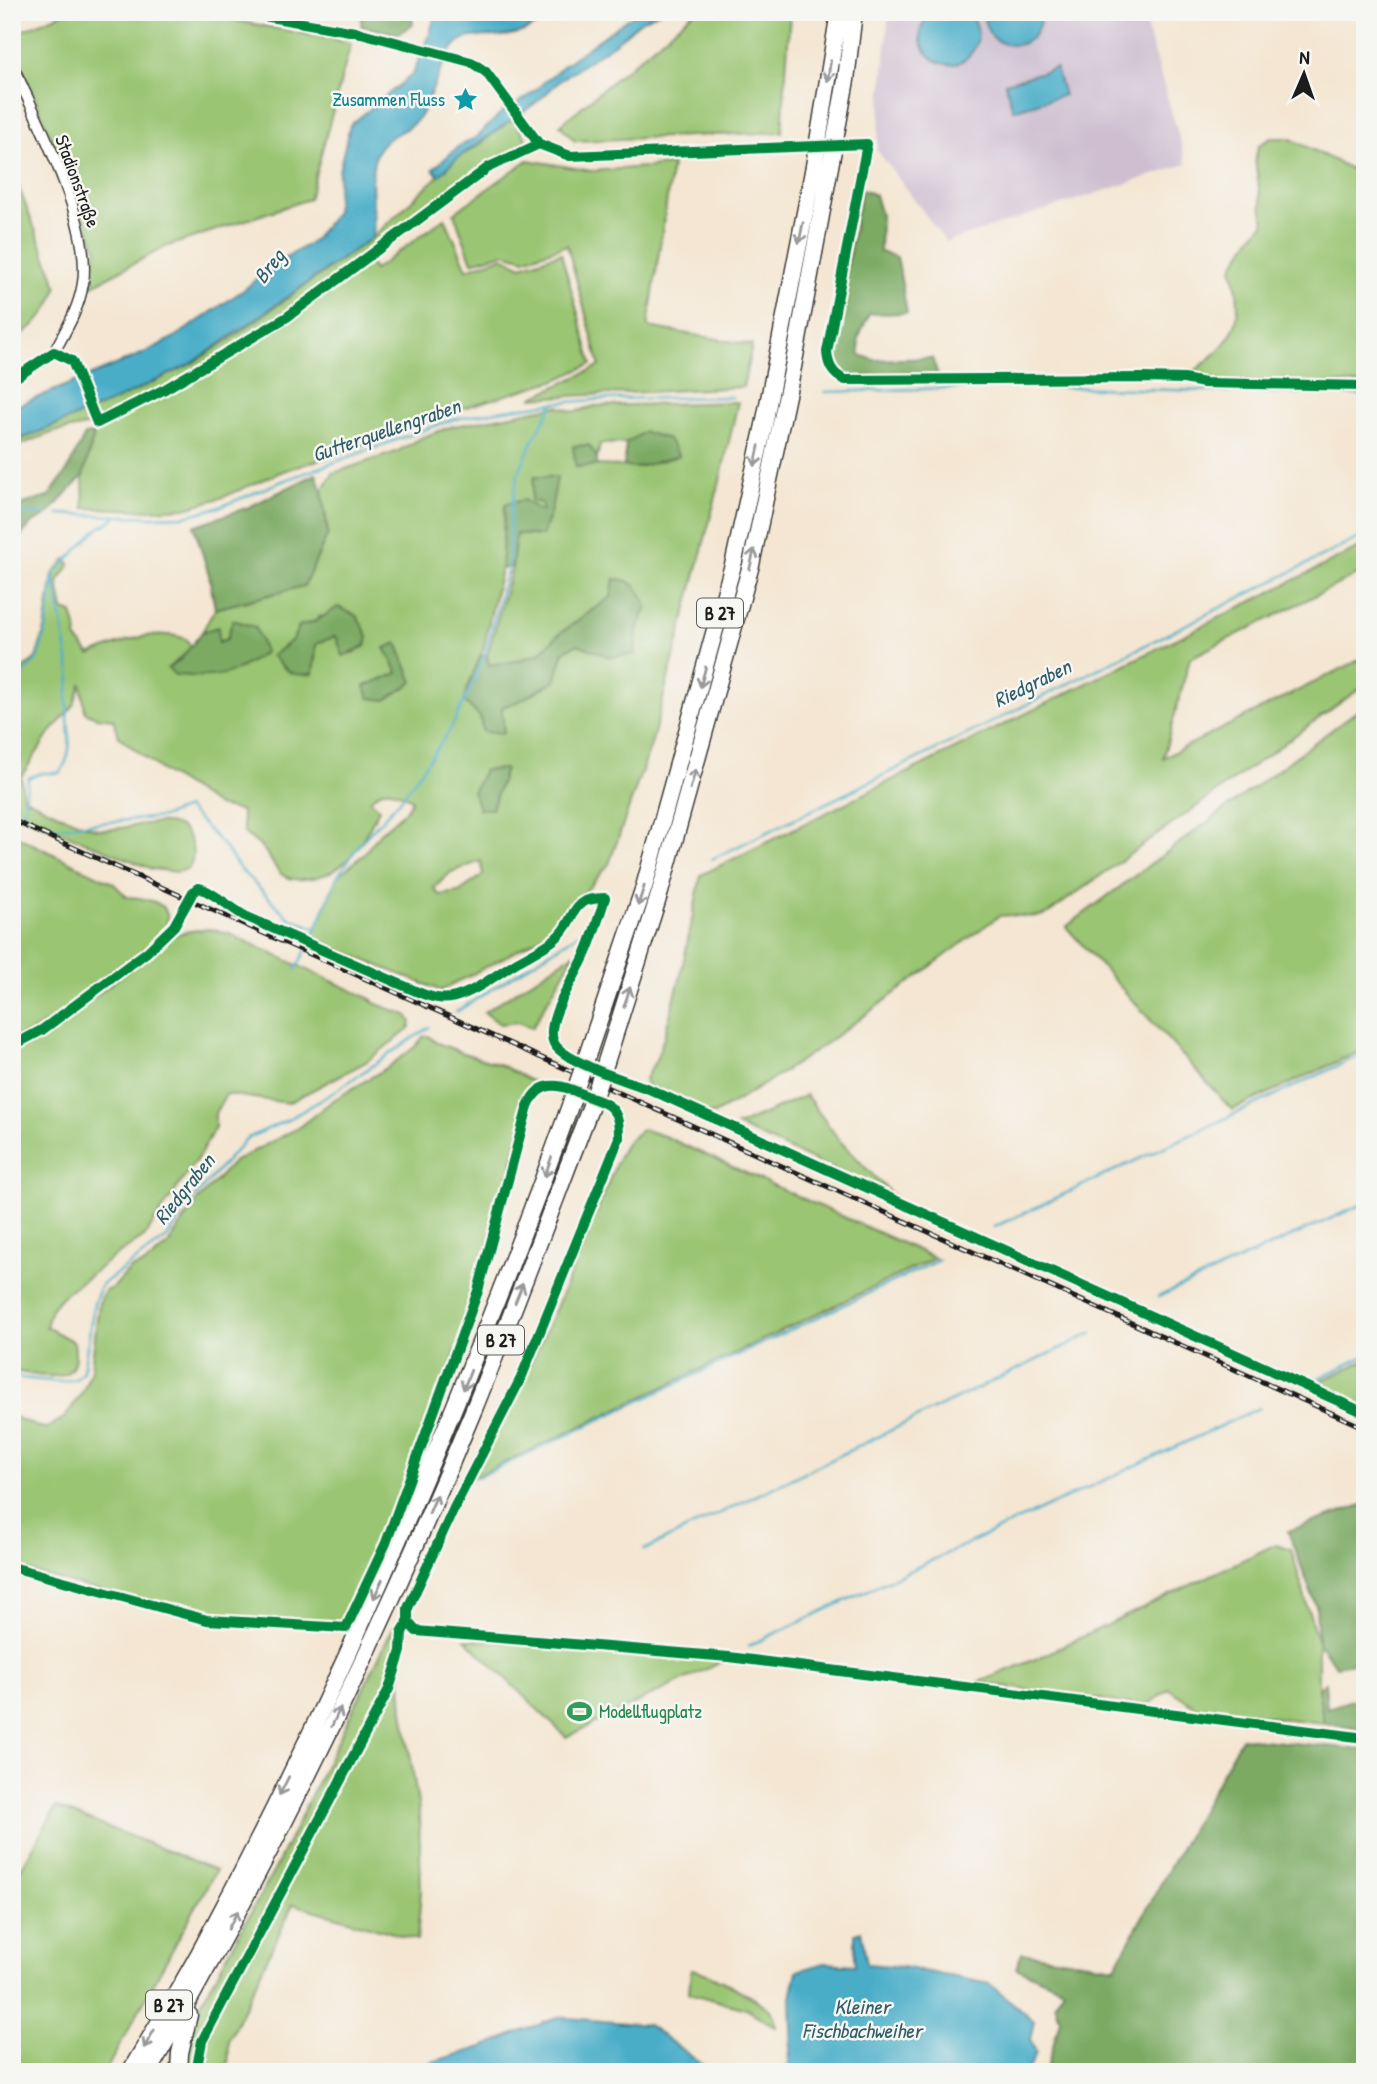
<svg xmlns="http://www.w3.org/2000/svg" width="1377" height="2084" font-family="'Patrick Hand',sans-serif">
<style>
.industrial{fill:#cebed0}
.green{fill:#9ac572;stroke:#5b7047;stroke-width:2;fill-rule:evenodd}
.forest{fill:#7baa64;stroke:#4c6340;stroke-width:2}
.water{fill:#49adc8;stroke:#326472;stroke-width:2}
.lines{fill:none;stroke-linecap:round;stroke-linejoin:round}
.stream{stroke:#49adc8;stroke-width:2.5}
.minor-casing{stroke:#3c3a37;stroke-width:13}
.trunk-casing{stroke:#3c3a37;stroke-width:19}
.minor{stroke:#fff;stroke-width:10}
.trunk{stroke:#fff;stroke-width:16}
.rail-casing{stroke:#1c1c1c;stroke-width:5}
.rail{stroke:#f6f6f2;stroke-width:2.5;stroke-dasharray:8;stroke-linecap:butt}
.trunk-bridge-casing{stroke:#3c3a37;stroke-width:19;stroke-linecap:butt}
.trunk-bridge{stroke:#fff;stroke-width:16}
.cycleway-casing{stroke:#f6f6f2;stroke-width:15}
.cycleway{stroke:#00873e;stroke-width:10}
.oneway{stroke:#999}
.labels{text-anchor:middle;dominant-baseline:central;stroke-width:5;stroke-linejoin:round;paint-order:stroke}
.shield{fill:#f6f6f2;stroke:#5d5d5c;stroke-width:2}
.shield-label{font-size:18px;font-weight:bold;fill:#1c1c1c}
.culture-label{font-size:19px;fill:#0d838f;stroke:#f6f6f2;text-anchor:end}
.street-label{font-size:19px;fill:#1c1c1c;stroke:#f6f6f2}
.leisure-label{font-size:19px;fill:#27864d;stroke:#f6f6f2;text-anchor:start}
.water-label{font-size:21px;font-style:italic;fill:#305d69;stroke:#f6f6f2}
</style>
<rect width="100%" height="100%" fill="#f6f6f2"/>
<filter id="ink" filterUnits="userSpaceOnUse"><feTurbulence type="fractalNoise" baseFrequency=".0143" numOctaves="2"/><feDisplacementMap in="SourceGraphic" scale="14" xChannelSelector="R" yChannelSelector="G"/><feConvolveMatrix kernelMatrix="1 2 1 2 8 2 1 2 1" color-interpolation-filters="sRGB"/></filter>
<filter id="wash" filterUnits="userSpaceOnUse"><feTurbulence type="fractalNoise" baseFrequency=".00686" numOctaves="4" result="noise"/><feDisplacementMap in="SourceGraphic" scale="28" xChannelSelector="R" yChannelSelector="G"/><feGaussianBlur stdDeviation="1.57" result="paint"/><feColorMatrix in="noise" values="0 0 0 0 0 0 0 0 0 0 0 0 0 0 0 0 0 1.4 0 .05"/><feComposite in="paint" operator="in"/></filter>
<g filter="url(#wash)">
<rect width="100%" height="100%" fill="#f4e6d2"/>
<path class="industrial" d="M889,12H1142L1187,164L946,242L877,150Z"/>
<path class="green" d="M66,12H192L351,43L309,199L165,247L91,286L87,276L97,250L12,43V35Z
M694,12H790L782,132L575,141L560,125Z
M513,118L525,137L528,151L489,167L367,260L374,270L445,218L467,269L502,257L522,266L561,253L592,364L556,380L453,411L335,455L283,471L221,498L185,508L149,510L84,508L83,476L97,424L54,432L12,448V443L114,401L191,364L229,340L373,237L456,159L478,146Z
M1271,138H1289L1357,172L1364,166L1365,151V384L1242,382L1200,379L1195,377L1196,370C1237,339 1246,318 1232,268L1251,238L1264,224L1255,159L1259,145Z
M528,160L592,171L672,165L648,327L752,345L743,387L531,398L600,366L567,245L525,259L504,253L472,262L454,213Z
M12,170L57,286C51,311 35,328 12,340Z
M738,402L719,485L651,745L609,864L551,932L441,991L312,939L337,877L363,855L380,833L407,809L412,799C392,790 387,783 370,800L379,809C362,842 346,876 305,879C297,880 291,880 284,876C275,871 271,858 264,850C259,844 250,838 244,833L241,811L218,806L164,772L119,737L113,719L96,717L85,712L81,683L74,705L49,734L21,777L23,797C42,806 79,825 98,829C125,834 179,804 191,843C194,852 193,862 188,869L177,872L152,869L12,812V678L36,658L45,629L53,574L66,559L70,564L58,582L63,610L72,613L77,630L76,638L90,655C118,643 156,627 186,639L192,648L168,668H240L265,652L255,627L233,620L227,639L218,642V627L202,632L215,609L304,586L328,534L322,491L333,473L396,452L423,437L450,427L557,406L575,412L595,406ZM644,432L635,467L597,465L576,467L589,446L597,458L600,444L626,443ZM543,503L542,536L516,534L512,567L487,656L489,665L512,662L539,654L559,634L611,597L615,579L647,607L637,630L635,653L610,657L578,644L564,651L554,681L519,701L502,707L484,732L480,717L467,689L483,649L501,569L505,504L542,512ZM320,616L356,652L343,655L336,635L316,644L315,663L272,656L293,639L299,626L316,621ZM481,861L483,875L459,892L439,895L434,888L451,872Z
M1365,545V571L1190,658L1163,758L1365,657V685L1047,914C1029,920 1018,913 999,916C905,984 814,1059 712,1115L647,1086L645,1079L656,1060L664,1037L680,979L701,875Z
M1365,705V1049L1232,1110L1066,927Z
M12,834L113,883L127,897C151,898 177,904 164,933C119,969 66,1018 12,1041Z
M208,929L228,933L373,1000L376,1004L407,1015L411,1022L409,1029L366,1062L288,1103L226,1094L215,1113V1127L201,1153L144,1237L111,1259L61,1297L51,1309L46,1327L74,1342C82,1390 43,1375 12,1371V1048C58,1028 98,993 138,963C149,955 158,942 171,936C183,931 195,930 208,929Z
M575,953L532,1028L519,1022L500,1024L484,1012Z
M424,1036H429L435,1042L463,1053L501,1065L538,1085L528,1106L519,1138L478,1291L386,1543L346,1628L207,1620L12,1567V1416L38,1427L47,1428L65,1417L83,1391L91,1370L99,1303L105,1291L114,1287L130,1269L145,1264L167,1246L196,1202L233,1162L298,1128L332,1101L388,1067L415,1047Z
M806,1095L840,1141L894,1197L737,1126Z
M642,1129L664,1136L935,1258L472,1478C529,1374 576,1267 619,1156L627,1142Z
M1365,1360V1411L1310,1386Z
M1276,1544L1291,1549L1318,1643V1689L1324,1723L1199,1709L1169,1689L1150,1703L1141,1705L977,1683L1038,1658Z
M393,1628L400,1631L398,1641L403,1711L419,1810L421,1891L417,1940L293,1904L229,2039L228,2072H163L275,1869Z
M465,1639L725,1660L566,1737Z
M56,1807L216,1870L105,2072H12V1884Z
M691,1969C706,1971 759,1999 771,2011C775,2016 776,2021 776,2027L746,2009L689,1993Z"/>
<path class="forest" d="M362,12H412L413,25L397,34L361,26Z
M861,189L875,195L881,216L880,252L897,257L907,313L869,314L858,339L860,355L874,360L932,358L938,375L852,377L839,373L832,359L833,345Z
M644,432L668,439L679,456L635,468L624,466L626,443Z
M94,434L83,476L46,516L31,524L12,546V507L48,497L67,471L85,435Z
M589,445L597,458V465L576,467L573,446Z
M316,474L322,491L328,534L304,586L215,609L209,575L194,526L249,507Z
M534,477H557L551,510L542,536L516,534L512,567L501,569L505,504L524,500L542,512V503L531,501Z
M614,579C635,579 641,590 647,607L637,629L635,654L610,657L578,644L564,651L555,681L519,701L502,707L504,733L483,732L480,717L464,701L467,689L481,655L487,656L489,665L512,662L539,654L559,634L611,597Z
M338,607L357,616L368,636L366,646L343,656L336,636L316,644L313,674C291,677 287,672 272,656L293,639L299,626L316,621Z
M233,620L255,627L265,652C230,678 217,678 175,675L168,668L181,659L202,632L218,627L219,642L227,639Z
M397,643L413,682L386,700L369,698L365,686L398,673L385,648Z
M505,769L492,809H479L473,792L484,770Z
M1365,1504V1661L1336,1666L1318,1643L1316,1606L1288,1531Z
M1325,1683L1327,1708L1365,1696V1730L1324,1723L1318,1689Z
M1241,1738L1365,1750V2072H1046L1060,2020L1055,2003L1064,1989L1016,1968L1022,1953L1115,1967Z"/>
<path class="water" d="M436,12H557C539,24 525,34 504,36C492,37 478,35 466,38C444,44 432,100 418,119C406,133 386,134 377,152C367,173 376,212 373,237L191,364L114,401L12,443V408L142,354L175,337L245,289L268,269L313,241L336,212L339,171L350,125L413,74L429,36Z
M637,12H660L642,20L615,43L562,79L537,102L456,159L439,176L433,169L459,146L477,137L502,112L526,98L564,65Z
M933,12C943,12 958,9 966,13C981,20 980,42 972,52C947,87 897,40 933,12Z
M984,12H1040C1044,55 983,57 984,12Z
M1056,68L1064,95L1013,110L1005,83Z
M861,1931L867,1964L902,1967L990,1984L1034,2021L1030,2040L1036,2052L1028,2072H788L792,2030L791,1997L797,1971L824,1963L855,1965V1933Z
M558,2017L648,2025L706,2067V2072H399L482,2047Z"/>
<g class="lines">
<path class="stream" d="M825,392L1017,386L1365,395
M58,514L151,517L185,516L220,507L280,482L451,420L497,411L553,403L607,399L732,397
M12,528L20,514H47
M12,686L37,659L46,630L54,574L94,532L117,516
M24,812L28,778L42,773H59C77,753 66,724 67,700C67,690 71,682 70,672L54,574
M43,822L55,827L162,817L187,808L222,844L240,869L289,918L315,928
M712,859L980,728L1365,535
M296,969L312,939L337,877L362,841L402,798L450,730L475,679L484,656L509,564L511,510L518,474L531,444L553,404
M456,1012L589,927
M994,1227L1365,1053
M1158,1297L1365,1203
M12,1377L59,1382L76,1379L83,1371L94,1304L101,1285L167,1238L189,1203L246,1139L289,1119L331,1094L429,1027
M1313,1381L1365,1356
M478,1477L939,1260
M644,1550L1092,1333
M748,1646L1259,1408"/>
</g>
</g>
<g filter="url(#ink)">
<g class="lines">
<defs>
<path id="minor" d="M240,12L361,33L471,62L486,72L539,144
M12,64C37,121 92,222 83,283C79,309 66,330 54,352"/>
<path id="trunk" d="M589,1050L644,887L734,561L764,425L814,166L839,12
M606,1062L660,892L751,565L793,367L846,80L854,12
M130,2072C156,2027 184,1983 208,1937C351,1669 468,1388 571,1103
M148,2072C272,1859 380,1636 474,1409C514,1310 551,1210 589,1111
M179,2072L180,2053L189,2015"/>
</defs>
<use href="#minor" class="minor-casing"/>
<use href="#trunk" class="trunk-casing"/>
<use href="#minor" class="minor"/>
<use href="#trunk" class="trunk"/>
<defs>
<path id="rail" d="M12,820L1365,1428"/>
</defs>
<use href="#rail" class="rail-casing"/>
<use href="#rail" class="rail"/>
<defs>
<path id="trunk-bridge" d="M571,1103L589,1050
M589,1111L606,1062"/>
</defs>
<use href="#trunk-bridge" class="trunk-bridge-casing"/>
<use href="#trunk-bridge" class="trunk-bridge"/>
<defs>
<path id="cycleway" d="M240,12L361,33L471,62L486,72L539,144L570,156L867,144L827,352C828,365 832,374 845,380L1143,378L1184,379L1204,383L1365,386
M12,380L54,352L72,361L97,423L165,389L287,317L489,167L539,144
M12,1046L42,1030L147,952L174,926L193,892L198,888C209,889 232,909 245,916L418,992C430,997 442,1001 455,997C477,991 498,973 517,962C529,955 544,948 555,939C579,919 566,898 605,898C599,917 593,937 585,955C577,975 541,1024 555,1045C568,1063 627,1081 649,1089L1365,1413
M12,1567L207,1620L346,1628L386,1543L478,1291L528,1106C541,1075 565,1086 589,1097C596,1100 605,1102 610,1107C619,1115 619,1126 619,1138L521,1378L454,1508L408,1608V1622L416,1631L729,1657L1365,1738
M196,2072L202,2041L389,1689L401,1651L402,1632L408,1622"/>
</defs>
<use href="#cycleway" class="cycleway-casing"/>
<use href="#cycleway" class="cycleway"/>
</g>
<defs><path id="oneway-shaft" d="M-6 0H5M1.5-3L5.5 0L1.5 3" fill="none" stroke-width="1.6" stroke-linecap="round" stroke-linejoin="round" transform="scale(1.75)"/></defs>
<g class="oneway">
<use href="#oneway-shaft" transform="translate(829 71) rotate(99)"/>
<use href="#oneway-shaft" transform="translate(801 233) rotate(101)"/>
<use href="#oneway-shaft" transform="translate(757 456) rotate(102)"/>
<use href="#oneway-shaft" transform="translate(752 559) rotate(-77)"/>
<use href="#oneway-shaft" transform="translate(703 677) rotate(105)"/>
<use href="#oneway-shaft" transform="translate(693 779) rotate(-74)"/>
<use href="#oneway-shaft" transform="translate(641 896) rotate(108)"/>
<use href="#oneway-shaft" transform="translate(627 997) rotate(-72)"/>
<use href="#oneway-shaft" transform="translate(548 1167) rotate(110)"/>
<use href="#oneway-shaft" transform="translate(519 1293) rotate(-68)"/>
<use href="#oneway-shaft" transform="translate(467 1380) rotate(111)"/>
<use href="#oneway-shaft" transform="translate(433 1504) rotate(-67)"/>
<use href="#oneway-shaft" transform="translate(378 1589) rotate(115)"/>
<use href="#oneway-shaft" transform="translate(336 1717) rotate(-65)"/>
<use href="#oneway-shaft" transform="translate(284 1786) rotate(117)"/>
<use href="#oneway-shaft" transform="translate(233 1920) rotate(-62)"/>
<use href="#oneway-shaft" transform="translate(149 2039) rotate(120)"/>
</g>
</g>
<defs>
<symbol id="sight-bare" viewBox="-9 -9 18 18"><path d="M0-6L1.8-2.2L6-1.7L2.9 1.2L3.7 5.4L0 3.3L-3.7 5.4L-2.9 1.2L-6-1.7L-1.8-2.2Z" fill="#0f9aa8" stroke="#f6f6f2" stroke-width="2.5" paint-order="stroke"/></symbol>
<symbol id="stadium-bare" viewBox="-9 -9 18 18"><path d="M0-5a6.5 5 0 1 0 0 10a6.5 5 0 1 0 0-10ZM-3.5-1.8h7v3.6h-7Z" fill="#2e9e5b" stroke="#f6f6f2" stroke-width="2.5" paint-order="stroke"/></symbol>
</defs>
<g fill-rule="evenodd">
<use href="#sight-bare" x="448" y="82" width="35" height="35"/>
<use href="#stadium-bare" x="562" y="1694" width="35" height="35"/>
</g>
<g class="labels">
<g class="shield">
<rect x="697" y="598.5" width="46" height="29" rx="5"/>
<rect x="478" y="1325.5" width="46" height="29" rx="5"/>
<rect x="146" y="1990.5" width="46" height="29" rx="5"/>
</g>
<g class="shield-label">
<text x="720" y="613">B 27</text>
<text x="501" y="1340">B 27</text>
<text x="169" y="2005">B 27</text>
</g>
<g class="culture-label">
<text x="445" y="99">Zusammen Fluss</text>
</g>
<g class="street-label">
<text transform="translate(78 181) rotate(70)">Stadionstraße</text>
</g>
<g class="leisure-label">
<text x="599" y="1711">Modellflugplatz</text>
</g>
<g class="water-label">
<text transform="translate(269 266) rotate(-52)">Breg</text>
<text transform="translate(386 430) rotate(-19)">Gutterquellengraben</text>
<text transform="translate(1032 683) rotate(-26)">Riedgraben</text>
<text transform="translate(184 1189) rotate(-51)">Riedgraben</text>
<text x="862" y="2006">Kleiner<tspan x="862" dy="24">Fischbachweiher</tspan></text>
</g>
</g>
<rect width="1377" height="2084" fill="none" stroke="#f6f6f2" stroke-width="42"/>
<g transform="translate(1304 74) rotate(2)" stroke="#f6f6f2" stroke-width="5" paint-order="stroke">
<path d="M0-5L12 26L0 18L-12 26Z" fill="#1c1c1c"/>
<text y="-10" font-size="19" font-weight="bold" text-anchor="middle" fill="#1c1c1c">N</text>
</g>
</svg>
